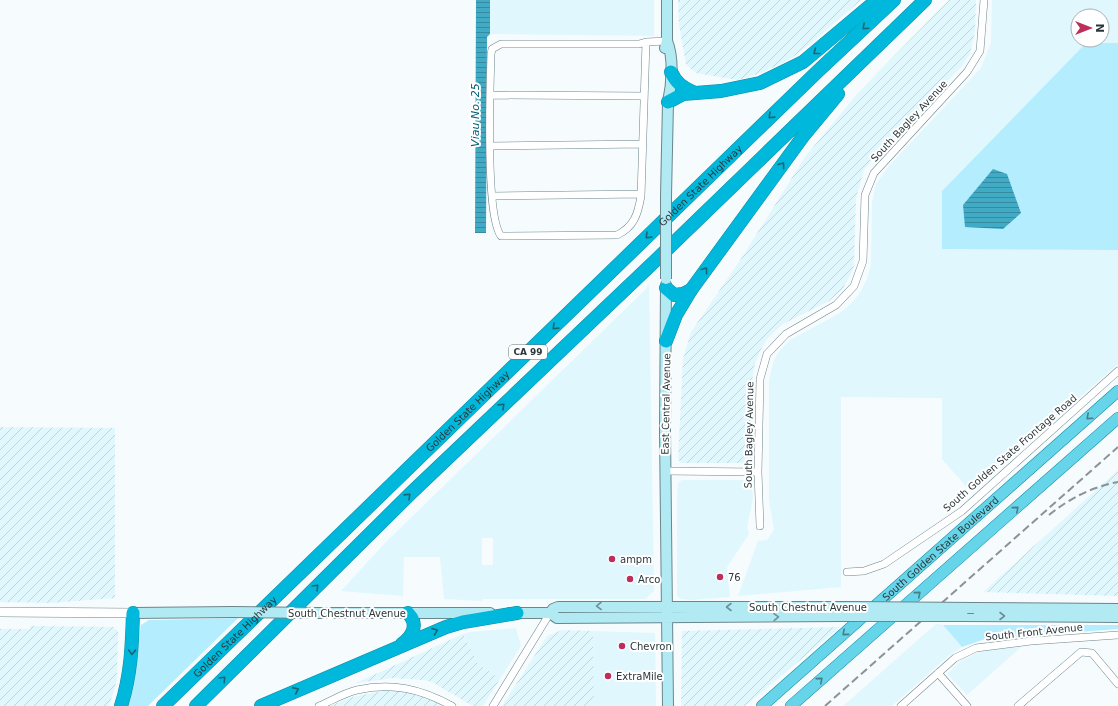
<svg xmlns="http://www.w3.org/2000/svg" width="1118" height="706" font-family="'DejaVu Sans',sans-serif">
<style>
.built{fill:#e0f7fe;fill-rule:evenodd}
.industrial{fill:url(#industrial-furrows)}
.grass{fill:#b3edfe}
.water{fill:url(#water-rules)}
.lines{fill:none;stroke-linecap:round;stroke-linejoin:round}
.minor-casing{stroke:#6b868d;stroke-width:8}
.tertiary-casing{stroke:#6b868d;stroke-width:10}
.secondary-casing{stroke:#6b868d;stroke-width:12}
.primary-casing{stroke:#0f8ba3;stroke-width:12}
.motorway-casing{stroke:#0f8ba3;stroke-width:14}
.minor{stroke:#fff;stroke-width:7}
.tertiary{stroke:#fff;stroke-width:9}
.secondary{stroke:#b2eaf4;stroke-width:10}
.primary{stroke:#66d4e9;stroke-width:11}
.motorway{stroke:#00b8db;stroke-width:13}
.rail{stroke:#8a9396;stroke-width:2;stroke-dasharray:8 4;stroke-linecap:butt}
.secondary-bridge-casing{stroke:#6b868d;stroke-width:12;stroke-linecap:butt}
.secondary-bridge{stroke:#b2eaf4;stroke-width:10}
.oneway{stroke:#1c6472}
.oneway2{stroke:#467e89}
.oneway3{stroke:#6e9097}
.poi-dot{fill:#bd2e5a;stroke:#fff;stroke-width:1.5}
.labels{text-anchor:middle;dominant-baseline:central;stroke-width:4;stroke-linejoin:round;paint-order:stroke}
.shield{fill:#fff;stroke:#6b7375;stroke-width:1}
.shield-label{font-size:9px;font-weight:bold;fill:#2b373a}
.street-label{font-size:10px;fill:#2b373a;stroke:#fff}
.poi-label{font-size:10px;fill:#2b373a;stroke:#fff;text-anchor:start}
.water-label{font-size:11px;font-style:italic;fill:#015d70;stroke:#fff}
</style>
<defs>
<pattern id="industrial-furrows" width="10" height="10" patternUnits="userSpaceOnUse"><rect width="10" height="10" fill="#e0f7fe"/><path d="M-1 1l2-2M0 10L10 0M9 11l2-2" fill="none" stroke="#c0d4da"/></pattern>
<pattern id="water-rules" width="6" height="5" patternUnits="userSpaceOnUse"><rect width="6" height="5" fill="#41aac5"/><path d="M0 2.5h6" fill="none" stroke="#378ba1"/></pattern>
</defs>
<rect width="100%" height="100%" fill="#f6fbfd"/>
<path class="built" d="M490,0H654V36L490,34Z
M992,0H1118V43H1086L942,191V249L1118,250V364L971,492L942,459V398L841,397V587L738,596L758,541L767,540L774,530L769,499V380L774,360L780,350L790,340L840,313L853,302L861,291L867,279L871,264L872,203L876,184L888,167L981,68L991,43ZM1078,16H1102V40H1078Z
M649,284L654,591L645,599H483L482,601L444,599L440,557H404L403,596L341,591L384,544L645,290ZM482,538H493V565H482Z
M682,480H749L752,483L753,499L747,527L749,534L727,567L730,597L692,600L681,599L677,596V498L678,483Z
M936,624L943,625L962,647L947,657L892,706H843Z
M516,628L521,646L500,679L478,664L463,634L470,632Z
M593,631L655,633L656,706H594Z
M1021,647L967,695L948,675V673L962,660L977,653L993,649Z"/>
<path class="industrial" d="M678,0H861L809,45L790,59L761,73L738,80L696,73L686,64L679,25Z
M949,0H976L975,32L970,54L962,66L876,155L864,170L856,198L854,265L851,274L842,290L829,301L783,324L768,338L760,351L754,367L752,382V461L749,463H681L678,459L683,359L691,332L739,262L805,157L858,93Z
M0,427L115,428V598L51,603L0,602Z
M1118,470V596L983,592Z
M30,626L113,627L118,631L117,680L109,706H0V629H30Z
M840,627L745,706H681L682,631Z
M562,630L593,631L594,706H502L547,636Z
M463,634L478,664L500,679L483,706H473L432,682L423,680L393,678L356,683Z
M393,689L414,693L445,706H329L352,697Z"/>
<path class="grass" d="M1086,43H1118V250L942,249V191Z
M238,618L148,706H126L141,625L149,620H155Z
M943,625H1118V629L985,639L962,647Z"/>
<path class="water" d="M476,0H490V34L487,37L486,233H475Z
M993,169L1007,174L1021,213L1003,229L965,227L963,205Z"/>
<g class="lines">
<defs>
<path id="minor" d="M646,42L641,196C638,214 634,227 617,235L501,236C485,215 490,87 491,54L492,49L501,44H639L646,42L667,41
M490,95L644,96
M490,146L642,144
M493,196L641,194
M665,471L758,472
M760,526L758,472L760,379L767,354L786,334L836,305L854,286L863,261L865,195L874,173L967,72L980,51L984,0
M847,572L864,571L884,564L962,511L1118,371
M938,673L967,706
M319,706C331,701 344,693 357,690C392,682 421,689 452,706
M493,706L550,613
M901,706L955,658L976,648L1031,641L1118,635
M1018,706L1081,652L1092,653L1118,684"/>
<path id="tertiary" d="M0,612L133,613"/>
<path id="secondary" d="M665,48L667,41V0
M666,196L668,102C672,84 674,58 667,41
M666,285L665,431L668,706
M974,608L1118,609
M133,613L232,612
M316,613H490
M510,613H550L557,618L842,616
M550,613L553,609L558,607H852
M963,616L1118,617"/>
<g id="primary">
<path id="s1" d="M762,706L1118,391"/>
<path d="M791,706L1118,418"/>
</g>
<g id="motorway">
<path d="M671,72C676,83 682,87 693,92"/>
<path d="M668,102L683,94L721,91L760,83L803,62L877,0"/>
<path d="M666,288L674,295L683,294L691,290"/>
<path d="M666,341L676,315L691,290L804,135L838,94"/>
<path d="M402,644C413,636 419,624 408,613"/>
<path d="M121,706C131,675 132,646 133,613"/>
<path id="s2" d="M163,706L818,71L894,0"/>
<path d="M196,706L411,493L656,260L925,0"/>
<path d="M261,706L446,627L463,622L517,613"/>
</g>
</defs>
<use href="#minor" class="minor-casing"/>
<use href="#tertiary" class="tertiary-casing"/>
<use href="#secondary" class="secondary-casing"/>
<use href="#primary" class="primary-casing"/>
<use href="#motorway" class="motorway-casing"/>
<use href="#minor" class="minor"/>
<use href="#tertiary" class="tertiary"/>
<use href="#secondary" class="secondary"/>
<use href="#primary" class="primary"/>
<use href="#motorway" class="motorway"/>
<path class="rail" d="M1049,515C1070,498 1092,487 1118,482
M825,706L1118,447"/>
<defs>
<path id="secondary-bridge" d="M666,196V279
M852,607L974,608
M232,612L316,613
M842,616H963"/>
</defs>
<use href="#secondary-bridge" class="secondary-bridge-casing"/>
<use href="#secondary-bridge" class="secondary-bridge"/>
</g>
<defs><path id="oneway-chevron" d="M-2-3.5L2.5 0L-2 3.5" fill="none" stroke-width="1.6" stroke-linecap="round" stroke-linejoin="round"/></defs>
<g class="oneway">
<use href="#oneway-chevron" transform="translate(865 27) rotate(137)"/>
<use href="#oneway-chevron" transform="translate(816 52) rotate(142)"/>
<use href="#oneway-chevron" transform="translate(771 116) rotate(136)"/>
<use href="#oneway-chevron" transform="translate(782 165) rotate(-54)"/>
<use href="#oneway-chevron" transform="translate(648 236) rotate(136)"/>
<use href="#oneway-chevron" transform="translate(705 270) rotate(-54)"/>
<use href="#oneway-chevron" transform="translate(555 327) rotate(136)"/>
<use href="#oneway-chevron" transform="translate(502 406) rotate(-44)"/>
<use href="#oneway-chevron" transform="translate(408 496) rotate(-44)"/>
<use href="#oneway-chevron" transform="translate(316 587) rotate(-45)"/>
<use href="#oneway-chevron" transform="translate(435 631) rotate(-22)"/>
<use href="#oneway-chevron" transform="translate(132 652) rotate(92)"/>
<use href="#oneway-chevron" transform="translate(223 679) rotate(-45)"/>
<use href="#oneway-chevron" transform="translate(296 690) rotate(-24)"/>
</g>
<g class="oneway2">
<use href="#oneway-chevron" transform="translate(1089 417) rotate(138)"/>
<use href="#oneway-chevron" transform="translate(1016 509) rotate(-41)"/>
<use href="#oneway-chevron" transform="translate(918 594) rotate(-41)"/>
<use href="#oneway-chevron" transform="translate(845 633) rotate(139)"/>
<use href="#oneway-chevron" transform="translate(820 680) rotate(-41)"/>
</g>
<g class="oneway3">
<use href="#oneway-chevron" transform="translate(599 606) rotate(179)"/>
<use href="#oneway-chevron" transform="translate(729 607) rotate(-180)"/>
<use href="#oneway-chevron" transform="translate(1002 616)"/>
<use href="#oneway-chevron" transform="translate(776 617) rotate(-1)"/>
</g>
<g class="poi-dot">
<circle cx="612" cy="559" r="4"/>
<circle cx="720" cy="577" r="4"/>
<circle cx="630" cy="579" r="4"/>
<circle cx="622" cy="646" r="4"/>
<circle cx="608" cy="676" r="4"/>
</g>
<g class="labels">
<rect class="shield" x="509" y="345" width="38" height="14" rx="3"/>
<g class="shield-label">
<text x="528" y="352">CA 99</text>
</g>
<g class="street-label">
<text transform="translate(909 121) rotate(-47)">South Bagley Avenue</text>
<text stroke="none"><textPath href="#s2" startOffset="748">Golden State Highway</textPath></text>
<text transform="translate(666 404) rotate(-89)">East Central Avenue</text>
<text stroke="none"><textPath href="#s2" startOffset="424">Golden State Highway</textPath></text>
<text transform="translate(749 435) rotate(-89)">South Bagley Avenue</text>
<text transform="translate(1010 453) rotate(-41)">South Golden State Frontage Road</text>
<text stroke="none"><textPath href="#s1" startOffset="238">South Golden State Boulevard</textPath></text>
<text x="808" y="607">South Chestnut Avenue</text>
<text x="347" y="613">South Chestnut Avenue</text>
<text transform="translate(1034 632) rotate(-6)">South Front Avenue</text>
<text stroke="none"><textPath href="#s2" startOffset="100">Golden State Highway</textPath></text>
</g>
<g class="poi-label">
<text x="620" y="559">ampm</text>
<text x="728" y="577">76</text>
<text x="638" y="579">Arco</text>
<text x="630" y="646">Chevron</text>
<text x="616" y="676">ExtraMile</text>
</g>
<g class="water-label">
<text transform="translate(475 115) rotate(-90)">Viau No. 25</text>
</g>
</g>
<g transform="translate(1090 28) rotate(90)"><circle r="19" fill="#ffffff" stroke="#aaafb0"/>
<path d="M0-3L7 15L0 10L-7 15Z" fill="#bd2e5a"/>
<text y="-6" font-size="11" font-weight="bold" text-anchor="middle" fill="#2b373a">N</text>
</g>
</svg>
